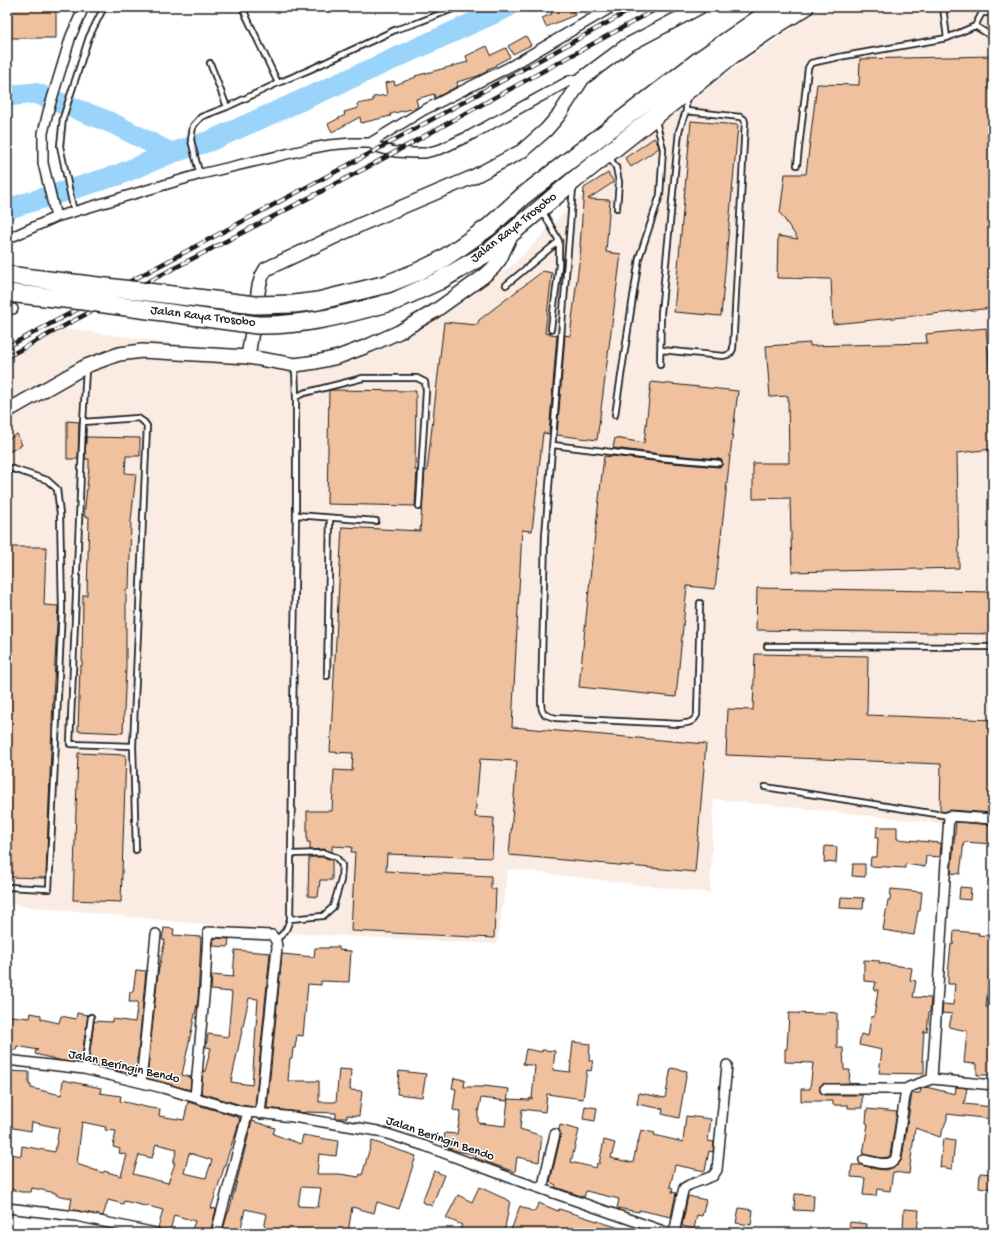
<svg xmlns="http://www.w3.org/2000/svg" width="1000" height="1240" font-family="'Gochi Hand',sans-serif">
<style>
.built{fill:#faece2}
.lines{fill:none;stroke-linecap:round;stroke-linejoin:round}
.river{stroke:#9ad4fa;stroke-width:21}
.building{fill:#efc19e;stroke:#1c1c1c;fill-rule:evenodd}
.lane-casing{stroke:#1c1c1c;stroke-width:8}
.street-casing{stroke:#1c1c1c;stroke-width:12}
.secondary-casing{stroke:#1c1c1c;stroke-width:16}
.highway-casing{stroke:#1c1c1c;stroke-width:20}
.lane{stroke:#fff;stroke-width:4.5}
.street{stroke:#fff;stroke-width:9}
.secondary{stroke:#fff;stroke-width:13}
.highway{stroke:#fff;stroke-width:17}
.rail-casing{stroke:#1c1c1c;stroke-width:4.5}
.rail{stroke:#fff;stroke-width:3;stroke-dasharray:9;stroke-linecap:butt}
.highway-bridge-casing{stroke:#1c1c1c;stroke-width:20;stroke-linecap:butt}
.highway-bridge{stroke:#fff;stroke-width:17}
.labels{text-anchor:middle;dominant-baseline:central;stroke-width:3;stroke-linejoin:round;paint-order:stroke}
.street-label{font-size:13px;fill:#1c1c1c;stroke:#fff}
</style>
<rect width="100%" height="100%" fill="#fff"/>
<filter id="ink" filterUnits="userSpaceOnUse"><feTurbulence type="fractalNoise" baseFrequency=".025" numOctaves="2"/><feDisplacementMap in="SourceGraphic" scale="8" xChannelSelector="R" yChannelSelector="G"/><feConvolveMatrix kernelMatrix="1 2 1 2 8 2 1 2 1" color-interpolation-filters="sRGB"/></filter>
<g filter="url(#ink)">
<path class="built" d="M827,7H993V829L714,799L710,893L508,869L497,944L284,933L7,904V358L64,328L217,350L300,369L434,319L514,264L641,134L806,18Z"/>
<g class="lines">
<path class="river" d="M7,96L35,93L112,123L171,153L210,141L347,80L508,7
M7,209L118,175L171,153"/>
</g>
<path class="building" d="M11,7H56V38H11Z
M549,7H572L575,15L546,27L542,18L552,14Z
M526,36L531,45L513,54L508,46Z
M487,46L491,55L506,48L510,57L495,65L496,66L487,69L488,71L478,76L457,82L458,86L435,98L434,94L416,99L418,107L416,108L390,114L391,116L361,123L360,117L332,132L328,124L345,115L344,112L358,108L357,104L373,101V97L387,95L385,83L394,81L395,85L416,77L415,76L468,62L466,56Z
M993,56V308L833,324L831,279L777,278L778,236L798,239L780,213L785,174H806L817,84L859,85L860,59Z
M691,121L738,125L721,316L674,312Z
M654,138L658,144L659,148L631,167L625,158Z
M608,173L614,182L588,199L610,200L606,252L621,254L597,440L557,435L565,335L570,336L581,247H580L584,188Z
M543,271L552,273L545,333L557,335L549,434L543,433L532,531L522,530L512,727L706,744L695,872L509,855L517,761L480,759L475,817L494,818L492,858L387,854L386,871L491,876V889H496L494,938L351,931L355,852H351L352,847L332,846V852L324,849L310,850V842H307V811H332L334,770L352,771L353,753L330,752L342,527L420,531L425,470L427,471L444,322L477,325L479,320Z
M986,328L993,408V449L957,453L959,568L792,572L790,498L753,499V463H789L788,396L770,397L766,346L810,343V346L927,343L926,334Z
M651,382L738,391L730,456L715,589L687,586L676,697L579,687L591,569L604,456L612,457V456L661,462L719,467L721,466L723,464L722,461L719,459L661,454L613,448L615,438L644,443Z
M329,390L416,391L415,470H417L415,506L327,504Z
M67,421L79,422L78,459H67Z
M17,434L22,445L7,453V440Z
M86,437L140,438V456H126L125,473L136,474L131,521L129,589H126V667L123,733L78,731L80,666H82L83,595H87L89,517L84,516L89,468V459H85Z
M7,547H46L44,605L58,606L53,699L46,878L7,877Z
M757,588L993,592V634L756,630Z
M755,654L868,656L867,715L993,720V813L949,810L945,812L940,811L941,764L726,755L728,709L753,710Z
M78,753L126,755L121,902L73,900Z
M956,822L993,825V844L964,842L960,874L951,873Z
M877,827H897V839L941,843L940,857L926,856L925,867L905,864V868L870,866L871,857H877L878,838H876Z
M825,846L837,847L836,863L824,862Z
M309,857H323L332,860V880H320L318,897L308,896Z
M853,864H865V877L852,876Z
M960,887L971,888L970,900L959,899Z
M891,889L922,892L920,911H918L914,935L883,930L888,900H890Z
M841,897L864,898L863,909L840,908Z
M164,928L174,929L173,935L201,937L198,1000L182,1075L191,1077L190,1090L147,1078L158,973L165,940H162Z
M954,931L979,933L978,935L993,936V966H990L986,1007L992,1008L990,1025H993V1075H977V1064L964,1063L967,1031L949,1027L952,1014L942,1013L943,1004L953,1005L955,984H948V974L951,944L953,945Z
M214,938L229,939L228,947L213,946Z
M329,947H339V950L351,951L349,982L321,981V985L308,984L303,1036L297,1035L295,1048H293L292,1058H290L288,1081H319V1102H336L339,1069L351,1070L350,1090L362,1091L359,1116L347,1115V1118H336V1113L306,1112V1113L267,1108L282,954L314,957L315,948H329Z
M235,950L270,953L255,1107L241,1105L201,1093L203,1071H205L211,1048L206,1047L208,1034L228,1037L232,992L211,990L212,975L233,977ZM249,998L258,999L252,1085L231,1082Z
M864,960L880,961L879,963L912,968L910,980L916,981L913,997L931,998L930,1012H929L927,1032L924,1031L922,1061H924V1074L879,1073L882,1050L859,1045L861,1034L868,1036L871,1017H874L878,990H874L876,982L864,981Z
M136,970L146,971L136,1075L88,1064L94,1021L112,1022V1019L135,1022L138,1002H129L130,992H133Z
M825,1012L837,1013V1048H843L844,1070H850L849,1083L822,1084L820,1086V1092L822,1094L825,1095H862V1108H848V1105H833V1101H801V1089H810L813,1063L785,1062V1049H787L789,1013L825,1014Z
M31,1013L41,1015V1019L59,1023L61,1016L76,1019L77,1013L88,1015L81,1063L63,1061L35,1054L36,1050H38L17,1046L16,1050L7,1049L10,1016L30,1018Z
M573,1042L590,1044L589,1061H593L591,1071L587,1070L583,1099L547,1094L545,1112L522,1109L520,1129L542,1136L539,1162L517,1157L515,1172L475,1158L476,1155L457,1151L443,1146L445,1133L457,1134L461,1111L453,1110L456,1089L452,1088L454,1078L465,1080L464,1087H484V1086L509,1089L507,1101L481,1098L478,1112V1123L505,1126L508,1099L529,1100L530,1098L532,1099L535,1066L523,1064L526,1049L542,1052V1050L555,1051L553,1070L570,1072Z
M671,1068L687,1071L679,1118L662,1114L663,1109L637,1104L639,1093L665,1098Z
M7,1071L29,1072V1085H31V1088L61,1095L63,1080L101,1088L100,1093L121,1096L120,1101L150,1108L160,1109L159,1116L184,1120L188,1102L238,1117V1118H240L235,1137H234L211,1208L216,1209L210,1233H201L192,1230L195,1221L174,1215L170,1231L160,1229L158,1228L163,1210L145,1205V1206L124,1201L123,1204L108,1200L103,1216L70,1209L72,1198L56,1195V1193L32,1188L31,1192H21L7,1188V1153L21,1156L22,1146L55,1152L59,1128L32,1122L31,1131L7,1127ZM82,1122L106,1127L105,1130L116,1131L113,1147L120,1149L119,1153L127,1155L121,1176L104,1171L103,1173L77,1164ZM156,1144L177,1149L173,1163H175L168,1183L133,1174L139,1155L152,1158ZM189,1153L212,1160L206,1178L184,1173Z
M399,1071L426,1074L422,1097L397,1094Z
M926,1087L955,1094L956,1087L967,1088L964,1104L993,1107L992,1119L947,1114V1119L940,1137L915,1128L909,1174L893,1172L890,1191L877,1189L876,1196L863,1195L865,1178L851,1177L852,1165H861L876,1169L886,1170L892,1168L898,1165L902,1159L912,1093H920L921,1089Z
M585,1106L597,1108L595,1121L583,1119Z
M867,1109L897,1112L890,1155L888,1157L882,1158L863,1154L868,1124L866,1123Z
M686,1116L711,1119L708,1141L714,1142L713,1151V1152L709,1151L705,1171L675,1165L670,1187L673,1188L672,1192L676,1193L671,1217L639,1210V1212L617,1208L619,1199L586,1191L584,1197L555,1187L556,1185L550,1182L561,1135L559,1130L560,1125L579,1130L571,1162L596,1168L597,1163L599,1164L604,1140L615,1143L611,1158L633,1163L637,1143H638L641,1130L655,1133L654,1135L683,1142Z
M252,1121L275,1128L273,1134L301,1144L303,1135L338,1141L336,1156L319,1154L317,1174H340L359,1177L360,1174L362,1175L372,1141L416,1156L399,1209L377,1202L374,1213L352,1207L348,1233H263L267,1214L245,1209L240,1233H222L228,1212H229ZM301,1187L321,1188L318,1207L298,1206Z
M943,1139L955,1141L952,1169L940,1167Z
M434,1171L444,1175L432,1206L422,1202Z
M980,1173L993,1174V1189L979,1187Z
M479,1187L510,1201L504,1233H470L460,1229L462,1225L446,1218L458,1195L472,1202Z
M795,1194L814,1195L813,1211L794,1210Z
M688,1196L706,1200L702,1216L697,1215L694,1229L682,1226Z
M539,1203L558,1211L559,1209L629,1231L628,1233H510L520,1206L534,1212Z
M739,1208L753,1210L751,1225L736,1223Z
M904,1209L919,1210L917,1232L903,1231Z
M850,1222L867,1224L866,1233H849Z"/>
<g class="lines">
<defs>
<path id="lane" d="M242,7L278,83
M982,13H993
M975,26L993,37
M947,38L975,26L985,7
M210,63L227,107
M608,156L616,167L619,182L617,208
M797,165L807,77L808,68L811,63L839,57L947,38L943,7
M201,174L198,168L191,140L193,126L201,117L227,107L278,83L309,70L397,29L414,24L458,7
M573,188L545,536L541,700C541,714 543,715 556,718L679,724C688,723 693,723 697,715L700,603
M74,212L60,146L63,118L89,37L104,7
M543,212L559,241V265L551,329
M506,285L559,241
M661,350L723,356C729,355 731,354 733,349L745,122L744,119L741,117L686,111
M660,365L661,313L679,131L686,111V97
M86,369L83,422L70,744L133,746
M296,397L304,393L363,378H417L425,382L426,391L419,507
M615,415L639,258L660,195L663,149L656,121
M83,422L138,418L144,422L147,426L133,746L136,850
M553,445L661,458L719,463
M7,467L47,480L57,489L60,514L62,609L49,889L7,887
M296,515L376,521
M767,646L993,647
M327,676L330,518
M765,787L949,816
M290,919L323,916L333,907L341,880L342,865L336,857L324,853L291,854
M275,939C285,935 287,928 290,919L296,515V397L295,367
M84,1069L91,1017"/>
<path id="street" d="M370,143L424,110L513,65L612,7
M56,217L43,163V133L48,112L71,36L84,7
M7,239L56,217L201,174L308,149L329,145L352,143H370L380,148L395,152L413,153H425L441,149L471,135L569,81L583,78
M7,309H13
M7,1060L84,1069L163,1088L240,1111L293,1117L378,1131L425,1146L519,1181L669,1233L673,1231L675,1229L682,1195L684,1188L689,1185L713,1176L717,1170L727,1065
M932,1079L949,816L993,819
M141,1082L156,934
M825,1089H906
M195,1097L205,986L208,932L272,935L276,941L277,947L260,1114
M864,1160C874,1162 890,1168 896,1158L906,1089L909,1087L932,1079L993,1085
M542,1189L555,1134
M7,1208L76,1216L156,1233
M216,1233L248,1112"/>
<path id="secondary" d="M248,357L259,286L262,276L266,269L362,224L473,177L522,151L546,130L559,115L583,78L626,46L700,7
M7,411L86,366L119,354L142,351L248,357L295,365L316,362L338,357L370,345L399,332L435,311L484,276L493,268L500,259L511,235"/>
<path id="highway" d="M387,284L417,272L438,262L459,248L489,227L523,196L701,59L776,7
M395,301L439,281L489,252L573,181L732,55L779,23L805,7"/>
</defs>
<use href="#lane" class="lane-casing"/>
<use href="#street" class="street-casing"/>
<use href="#secondary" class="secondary-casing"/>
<use href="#highway" class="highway-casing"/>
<use href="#lane" class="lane"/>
<use href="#street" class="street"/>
<use href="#secondary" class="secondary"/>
<use href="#highway" class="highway"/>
<defs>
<path id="rail" d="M7,347L380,148L636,7
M7,357L75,320L366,168L660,7"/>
</defs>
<use href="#rail" class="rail-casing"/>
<use href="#rail" class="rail"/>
<defs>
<path id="highway-bridge" d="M7,275L255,305L294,304L318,301L387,284
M7,293L83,301L257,325C307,326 347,314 395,301"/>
</defs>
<use href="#highway-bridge" class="highway-bridge-casing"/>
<use href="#highway-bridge" class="highway-bridge"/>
</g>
</g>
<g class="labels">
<g class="street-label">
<text transform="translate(514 228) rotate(-38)">Jalan Raya Trosobo</text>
<text transform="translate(203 317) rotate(7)">Jalan Raya Trosobo</text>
<text transform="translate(124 1067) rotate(13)">Jalan Beringin Bendo</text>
<text transform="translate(440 1139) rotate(19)">Jalan Beringin Bendo</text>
</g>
</g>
<rect width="1000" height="1240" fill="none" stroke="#fff" stroke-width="24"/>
<rect x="12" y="12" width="976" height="1216" fill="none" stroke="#1c1c1c" stroke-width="1.5" filter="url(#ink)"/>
</svg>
